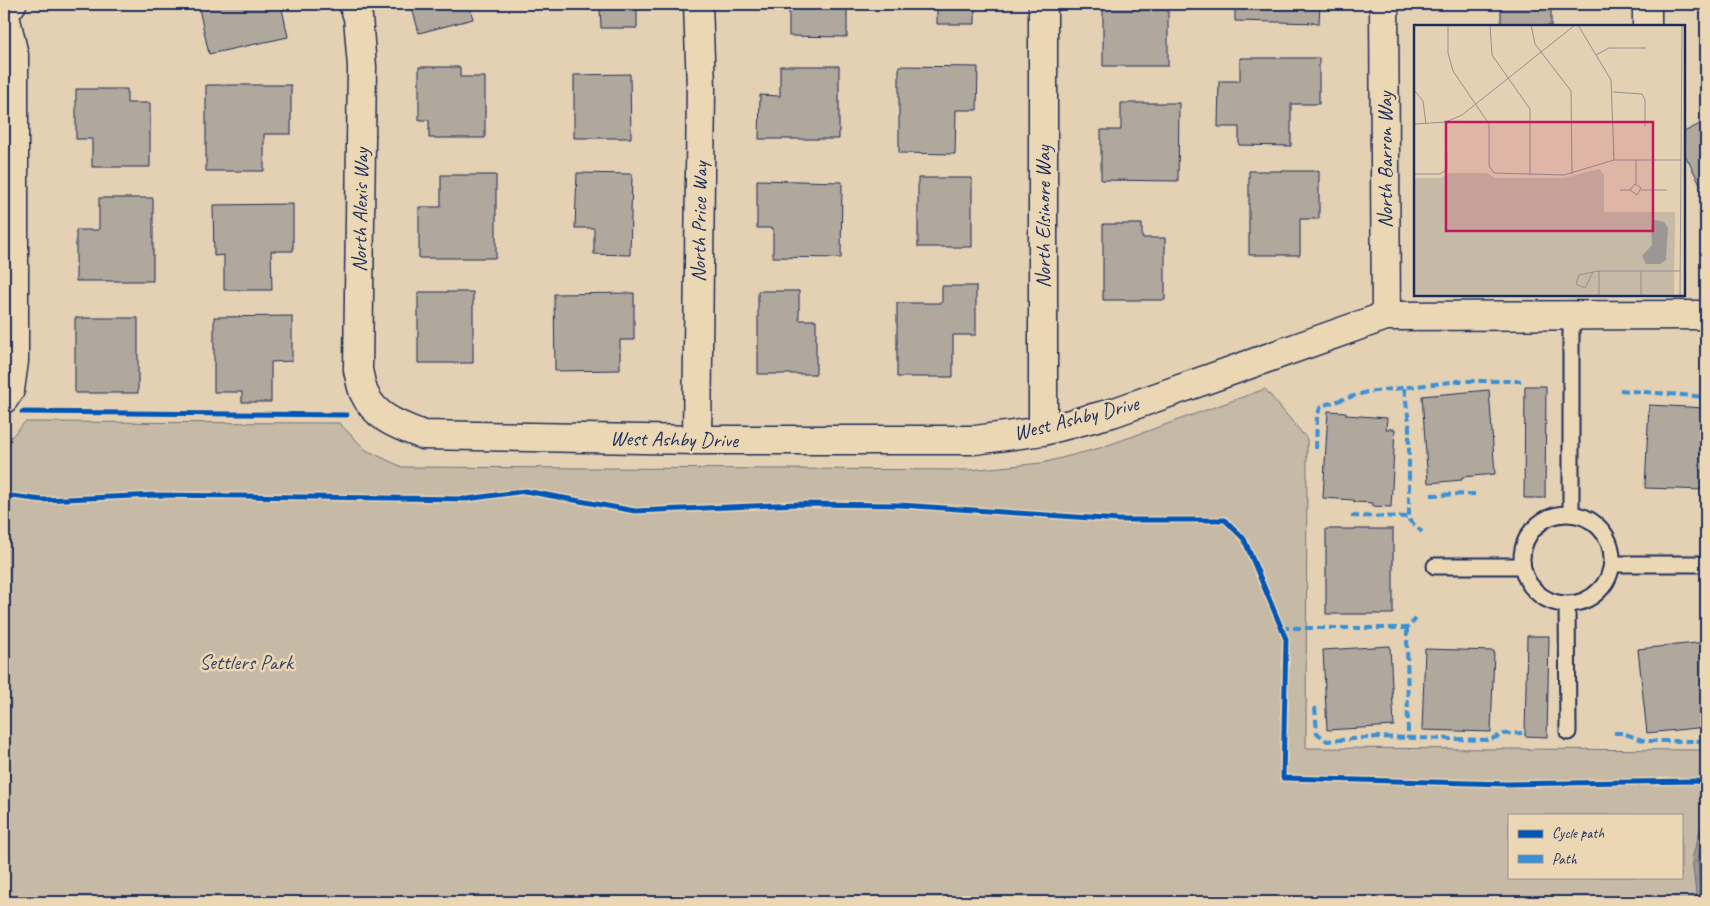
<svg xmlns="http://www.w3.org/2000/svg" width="1710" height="906" font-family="Caveat,sans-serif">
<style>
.green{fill:#c6b9a5;stroke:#707482;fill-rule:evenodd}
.water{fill:url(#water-ripples);stroke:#686d7e}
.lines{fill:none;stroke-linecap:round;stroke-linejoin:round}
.shore{stroke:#4f5974;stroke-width:1}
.building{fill:#b1a89d;stroke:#1b2f5e}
.service-casing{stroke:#1b2f5e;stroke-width:19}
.minor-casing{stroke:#1b2f5e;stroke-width:31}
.tertiary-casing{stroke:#1b2f5e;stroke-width:31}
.path{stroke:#1b2f5e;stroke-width:3;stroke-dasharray:5 4;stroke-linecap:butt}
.service{stroke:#ecd7b5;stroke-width:15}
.minor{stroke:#ecd7b5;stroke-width:28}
.tertiary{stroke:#ecd7b5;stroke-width:28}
.quiet{stroke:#3891d7;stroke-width:4;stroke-dasharray:8 4;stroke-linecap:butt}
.cycleway-casing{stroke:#ecd7b5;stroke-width:8}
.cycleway{stroke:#0057b8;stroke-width:5}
.labels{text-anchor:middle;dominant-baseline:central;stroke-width:5;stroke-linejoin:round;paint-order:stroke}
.street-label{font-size:21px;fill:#1b2f5e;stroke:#ecd7b5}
.park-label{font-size:21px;fill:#354469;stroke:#ecd7b5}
.inset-road{fill:none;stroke:#949090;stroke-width:1}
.view{fill:#c2185b;fill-opacity:0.15;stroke:#c2185b;stroke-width:2.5}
.inset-edge{fill:none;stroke:#1b2f5e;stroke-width:2.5}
</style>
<defs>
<pattern id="water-ripples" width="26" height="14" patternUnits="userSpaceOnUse" patternTransform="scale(1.25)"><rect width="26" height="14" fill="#9c9794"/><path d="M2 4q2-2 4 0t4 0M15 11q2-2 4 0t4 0" fill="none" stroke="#7e7c7c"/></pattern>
</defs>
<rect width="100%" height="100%" fill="#e4d0b2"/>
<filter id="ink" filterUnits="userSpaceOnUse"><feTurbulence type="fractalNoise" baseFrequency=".02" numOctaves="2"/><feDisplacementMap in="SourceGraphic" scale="10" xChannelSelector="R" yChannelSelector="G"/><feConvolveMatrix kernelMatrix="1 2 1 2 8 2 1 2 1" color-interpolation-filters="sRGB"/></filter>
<g filter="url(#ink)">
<path class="green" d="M1265,389L1307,439L1306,748L1706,750V902H4V445L25,422L339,423L366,450L402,467L970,470L1042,463L1100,448ZM1509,815H1681V877H1509Z"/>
<path class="water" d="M1706,822V902H1697L1692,859L1702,824Z"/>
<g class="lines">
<path class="shore" d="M1701,902L1698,860L1706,829"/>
</g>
<path class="building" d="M198,4H281L288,37L209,54Z
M411,4H469L473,19L419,33Z
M553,4H637V28H601L600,8H553Z
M789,4H847V37L789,36Z
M937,4H975V24H937Z
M1103,4H1140V10H1168V66H1103Z
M1235,4H1320L1319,23L1235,21Z
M1501,4H1551V26H1501Z
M1240,58H1319V104H1291V146L1239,145V127H1218L1219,81H1240Z
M780,66H839V139H759L760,95L780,96Z
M899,66L978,67L977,110H956L955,154L899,153Z
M419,67H460V77H485V138H429V120H419Z
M630,74L631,138H574V75Z
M206,85H291V134H264V171H206Z
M76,89H127V103H150V167H92V139H76Z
M1121,103H1179L1178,181L1101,180V130H1121Z
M1706,121V195L1684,153V132Z
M1249,171H1319V219H1300V255H1249Z
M577,173L632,174L630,255L594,254V228H575Z
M441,175H496V258H419V207H441Z
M918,178H972V247H918Z
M757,180L842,182L841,258L773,257V228H757Z
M99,198H153V281H76V230H99Z
M293,204V251H271L272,290H224V255L214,256L213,205Z
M1103,224H1142V238H1165V300H1103Z
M942,286H976V335H953V377H897V303H942Z
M758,291H799V320H816V374H758Z
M418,292H473V363H418Z
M634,293V340H620V370L555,371L554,294Z
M292,316V361L271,362V402H242V392H214V317Z
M75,318H138V393H75Z
M1525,386H1546L1545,498H1524Z
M1489,390L1495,474L1462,477V480L1428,483L1422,396Z
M1649,405L1706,408V490L1645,488Z
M1328,411L1346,412V415L1387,418L1386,429H1395L1391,507L1373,506V503L1354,502V500L1323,498Z
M1326,529H1393V614H1326Z
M1527,636H1549L1547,737L1525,736Z
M1706,642V727L1647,733L1638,649Z
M1390,646L1394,726L1327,730L1323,650Z
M1425,649L1494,651L1491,732L1422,730Z"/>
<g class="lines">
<defs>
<path id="service" d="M1522 559a45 45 0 1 1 90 0a45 45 0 1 1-90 0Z
M1571,514V315
M1612,564H1706
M1435,566H1522
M1567,604L1568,732"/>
<path id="minor" d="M353,4L358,17L362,67L358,370C360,378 361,386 364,393C375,418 400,426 423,435L697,440H975L1043,431L1112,413L1386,316L1706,315
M1384,4L1386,316
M1647,4V26
M4,11L14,55V361L10,390L4,399
M1043,431V4
M697,440L701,87L698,4"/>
<path id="tertiary" d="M4,6L12,4"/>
</defs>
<use href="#service" class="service-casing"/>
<use href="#minor" class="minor-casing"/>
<use href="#tertiary" class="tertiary-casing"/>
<path class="path" d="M4,495L43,500L156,495L467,499L525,491L635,511L800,504L901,505L1120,520H1225L1244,539L1286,639L1283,778L1507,784L1696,781L1706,783"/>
<use href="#service" class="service"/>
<use href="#minor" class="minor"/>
<use href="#tertiary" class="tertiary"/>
<path class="quiet" d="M1404,388L1409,422V520L1422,532
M1620,390L1706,397
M1316,449L1317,416L1321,406L1367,392L1459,381H1521
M1431,495L1479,494
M1351,516L1409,517
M1281,628H1407L1416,619
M1407,628L1408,738
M1315,707L1317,733L1327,741L1377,737L1489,740L1504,734L1522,733
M1614,733H1623L1645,741H1706"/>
<defs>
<path id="cycleway" d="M22,412L347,415
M4,495L43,500L156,495L467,499L525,491L635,511L800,504L901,505L1120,520H1225L1244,539L1286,639L1283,778L1507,784L1696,781L1706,783"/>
</defs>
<use href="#cycleway" class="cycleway-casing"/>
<use href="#cycleway" class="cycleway"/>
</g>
</g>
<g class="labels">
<g class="street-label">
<text transform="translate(1385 160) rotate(-90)">North Barron Way</text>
<text transform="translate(360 210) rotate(-89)">North Alexis Way</text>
<text transform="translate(1043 217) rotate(-90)">North Elsinore Way</text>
<text transform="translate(699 222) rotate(-89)">North Price Way</text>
<text transform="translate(1076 418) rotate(-14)">West Ashby Drive</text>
<text transform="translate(674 439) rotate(1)">West Ashby Drive</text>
</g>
<g class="park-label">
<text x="246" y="662">Settlers Park</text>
</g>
</g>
<g transform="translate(1414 25)">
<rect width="271" height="271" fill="#e4d0b2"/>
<path d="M185,144L190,150V187H261L260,271H0V153H27L35,148H73L81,153H150Z" fill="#c6b9a5"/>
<path d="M241,195L250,197L254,203L252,235L246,239H232L228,231L238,220L237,201Z" fill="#9c9794"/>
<path class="inset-road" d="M34,0V28L39,46L75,99V141L80,148L150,150L200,135H267M76,0L78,30L116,84V150M117,0L121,19L157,66L158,149M164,0L197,55L200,135M182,30L195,23H232M0,65L9,76L12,99M199,67L228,69L231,75V101M0,99L32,97L48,90L161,0M0,149H26L33,144L32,97M222,159V135M206,165H216L223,170L227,163L221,159L216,165M227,165H253M179,247L171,263L162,259L165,250L179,247L185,246M185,271V246H266M227,271V246M266,271L268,0"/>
<path class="view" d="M32,97H239V206H32Z"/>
<rect width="271" height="271" class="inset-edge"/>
</g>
<rect width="1710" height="906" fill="none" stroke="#ecd7b5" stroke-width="20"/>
<rect x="10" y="10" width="1690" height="886" fill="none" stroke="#1b2f5e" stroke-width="2" filter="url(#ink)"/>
<rect x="1508" y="814" width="175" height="65" fill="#ecd7b5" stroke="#989492"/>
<rect x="1518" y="830" width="25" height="8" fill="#0057b8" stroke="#989492"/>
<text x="1552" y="838" font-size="15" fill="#1b2f5e">Cycle path</text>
<rect x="1518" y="855" width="25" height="8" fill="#3891d7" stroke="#989492"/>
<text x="1552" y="864" font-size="15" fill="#1b2f5e">Path</text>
</svg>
